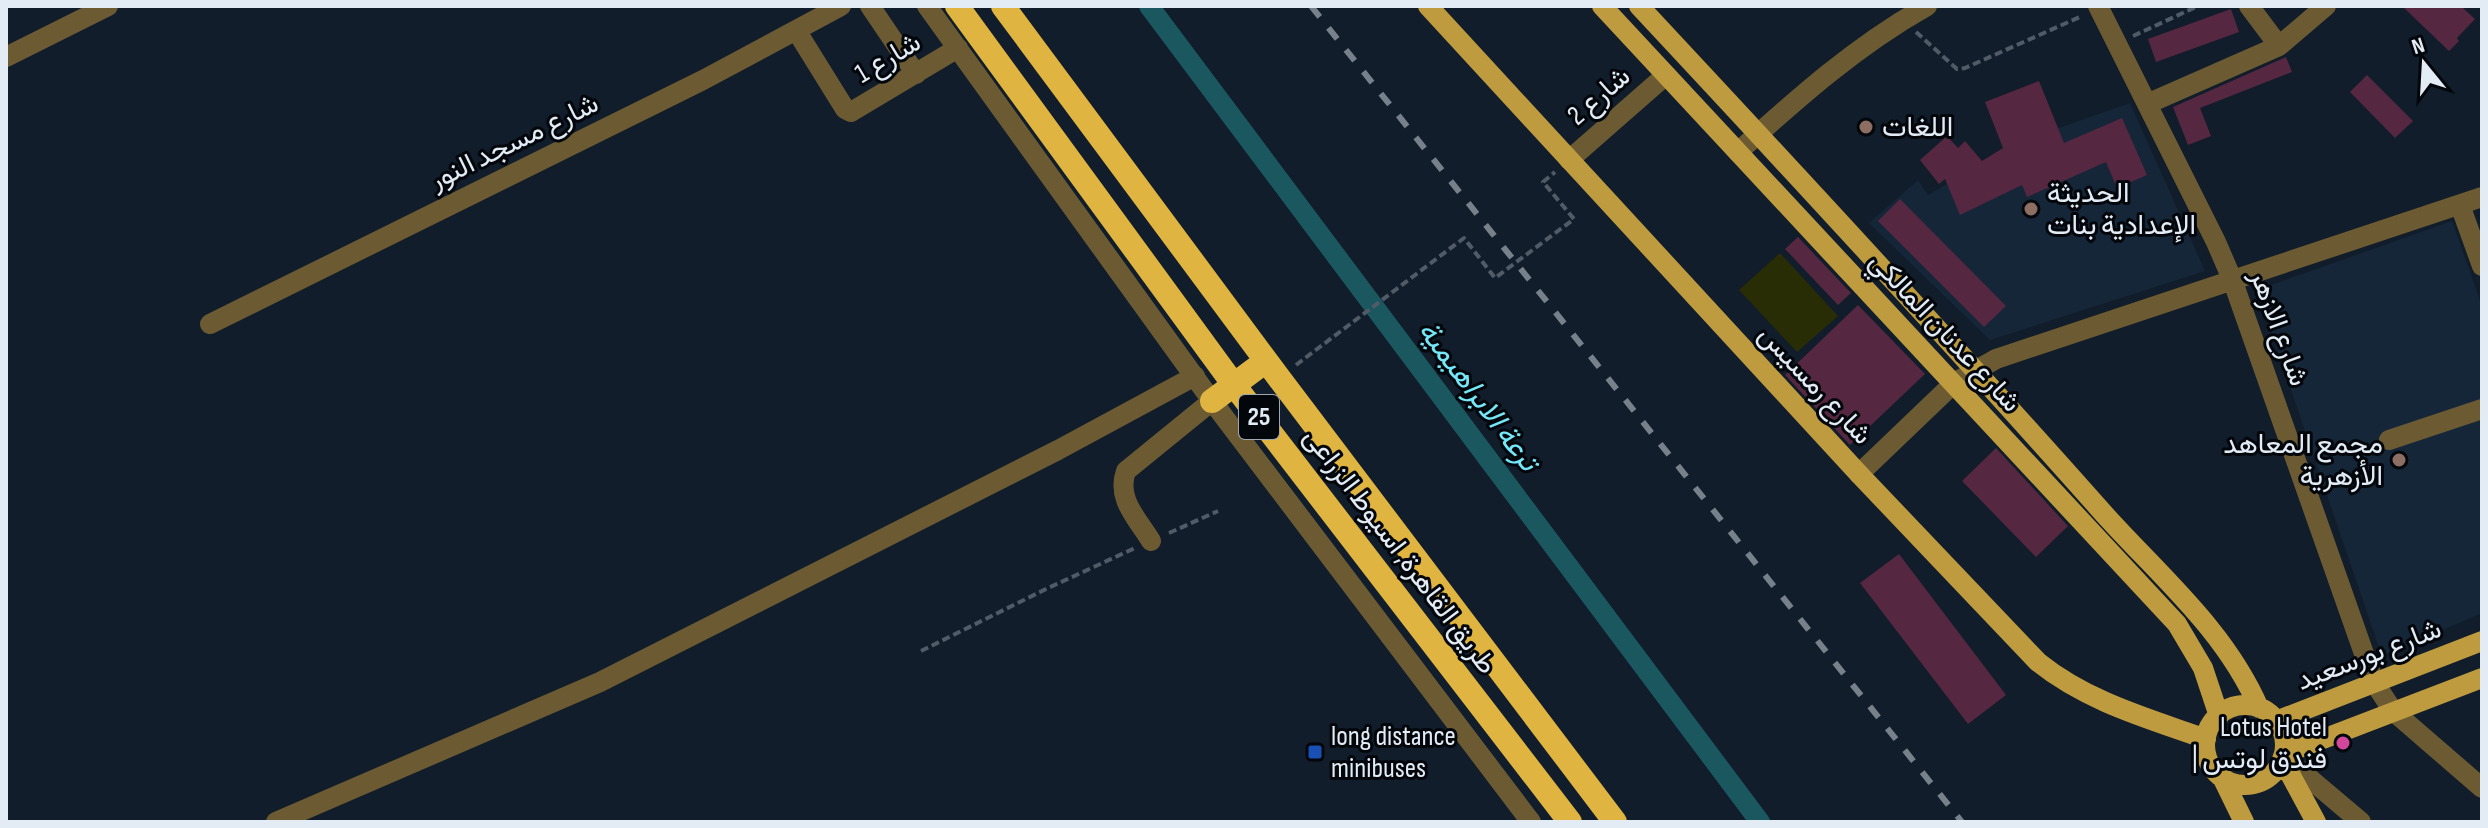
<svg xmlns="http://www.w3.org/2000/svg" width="2488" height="828" font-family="'Sofia Sans Condensed',Vazirmatn,sans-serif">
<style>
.built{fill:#162639}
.green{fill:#292d06}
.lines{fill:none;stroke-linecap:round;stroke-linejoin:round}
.canal{stroke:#1a575f;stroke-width:20}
.building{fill:#562741}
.path{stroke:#505b67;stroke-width:4;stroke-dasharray:8 4;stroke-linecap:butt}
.minor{stroke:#6c5b32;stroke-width:20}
.major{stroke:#be9b3f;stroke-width:20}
.highway{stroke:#dfb441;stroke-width:24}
.rail{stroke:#77818c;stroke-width:6;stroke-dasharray:14 14;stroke-linecap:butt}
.education-dot{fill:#8d6e63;stroke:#03070c;stroke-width:3}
.hotel-dot{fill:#d1479c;stroke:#03070c;stroke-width:3}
.transit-dot{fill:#1a4fb4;stroke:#03070c;stroke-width:3}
.labels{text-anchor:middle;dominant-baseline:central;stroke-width:6;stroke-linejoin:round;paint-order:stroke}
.shield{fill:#03070c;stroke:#a0a7af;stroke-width:2}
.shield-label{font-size:26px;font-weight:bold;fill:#e3ebf5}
.street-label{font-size:28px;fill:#e3ebf5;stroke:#03070c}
.poi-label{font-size:28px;fill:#e3ebf5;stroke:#03070c;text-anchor:start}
.water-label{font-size:30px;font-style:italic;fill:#74e8f9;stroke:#03070c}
</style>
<rect width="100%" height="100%" fill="#111d2a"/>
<path class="built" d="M2130,103L2205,271L1990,340L1869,223L1918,180L1928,195L2025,140Z
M2452,221L2482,306V613L2382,656L2257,290Z"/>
<path class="green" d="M1780,253L1838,316L1797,352L1739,290Z"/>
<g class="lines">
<path class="canal" d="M1149,6L1760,822"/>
</g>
<path class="building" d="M2402,6H2461L2475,19L2457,38L2459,41L2449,51Z
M2231,9L2239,32L2156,62L2148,39Z
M2286,57L2292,72L2200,108L2211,136L2188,145L2173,107Z
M2367,75L2413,121L2395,138L2350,92Z
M2039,81L2064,143L2122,118L2147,175L2117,188L2106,162L2027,197L2022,185L1960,215L1945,179L1939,184L1920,160L1947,136L1958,148L1965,141L1982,161L2003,148L1985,102Z
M1900,199L2006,306L1984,327L1878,221Z
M1798,237L1851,293L1838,305L1785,249Z
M1858,305L1925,374L1850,445L1785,375Z
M1996,448L2068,526L2036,557L1962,481Z
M1899,554L2006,695L1968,724L1860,583Z"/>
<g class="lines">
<path class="path" d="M1916,32L1957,69L1965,68L2082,16
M2133,36L2198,6
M1296,365L1464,238L1495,278L1574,219L1543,182L1555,172
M1169,533L1218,511
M921,651L1046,589L1135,548"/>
<path class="minor" d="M870,6L916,74
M927,6L1212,401L1531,822
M2098,6L2216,242L2232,279L2374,682L2393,711L2482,788
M2249,6L2279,46
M796,30L845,109L851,112L958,48
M6,57L108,6
M2147,104L2279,46L2326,6
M1738,152C1799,97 1856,46 1927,6
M1569,160L1666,75
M2460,205L2482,266
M210,324L703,80L841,6
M2389,440L2482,409
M1859,474L1954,383L1996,359L2482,197
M1151,541C1137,518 1116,499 1126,471L1212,401
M2283,756L2361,822
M276,822L600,682L1058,450L1195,376"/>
<path class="major" d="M1428,6L1859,474L2038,662C2088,702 2147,718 2206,739
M1602,6L2177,624L2203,668L2219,716
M1639,6C1793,171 1947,337 2097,506C2154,571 2224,627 2259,708
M2205 745a40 40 0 1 1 80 0a40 40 0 1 1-80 0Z
M2276,721L2482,641
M2284,754L2482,678
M2282,759L2316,822
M2223,779L2244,822"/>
<path class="highway" d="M957,6L1234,385L1570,822
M1003,6L1279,378L1615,822
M1212,401L1266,361"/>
<path class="rail" d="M1311,6L1962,822"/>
</g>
<g class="education-dot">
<circle cx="1866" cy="127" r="8"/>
<circle cx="2031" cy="209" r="8"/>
<circle cx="2399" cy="460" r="8"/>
</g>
<circle class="hotel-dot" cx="2343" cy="743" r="8"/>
<rect class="transit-dot" x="1307" y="744" width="16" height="16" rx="4"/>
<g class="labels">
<rect class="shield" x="1239" y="395" width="40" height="44" rx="6"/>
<g class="shield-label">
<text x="1259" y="417">25</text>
</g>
<g class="street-label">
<text transform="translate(888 58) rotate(-31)">شارع 1</text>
<text transform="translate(1599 96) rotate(-41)">شارع 2</text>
<text transform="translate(514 142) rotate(-26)">شارع مسجد النور</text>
<text transform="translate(2279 328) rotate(70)">شارع الازهر</text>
<text transform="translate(1945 332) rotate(47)">شارع عدنان المالكي</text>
<text transform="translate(1815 385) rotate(47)">شارع رمسيس</text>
<text transform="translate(1400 551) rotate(53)">طريق القاهرة, اسيوط الزراعى</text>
<text transform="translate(2369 655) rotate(-21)">شارع بورسعيد</text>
</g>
<g class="poi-label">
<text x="1882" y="127">اللغات</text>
<text x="2047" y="193">الحديثة<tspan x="2047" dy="32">الإعدادية بنات</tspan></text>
<text x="2383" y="444" text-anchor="end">مجمع المعاهد<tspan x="2383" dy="32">الأزهرية</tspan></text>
<text x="2327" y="727" text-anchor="end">Lotus Hotel<tspan x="2327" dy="32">| فندق لوتس</tspan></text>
<text x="1331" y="736">long distance<tspan x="1331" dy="32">minibuses</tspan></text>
</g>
<g class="water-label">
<text transform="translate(1478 396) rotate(53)">ترعة الابراهيمية</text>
</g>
</g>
<rect width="2488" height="828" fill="none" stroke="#e3ebf5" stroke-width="16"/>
<g transform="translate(2424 64) rotate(342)" stroke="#03070c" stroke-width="6" paint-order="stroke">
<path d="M0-6L14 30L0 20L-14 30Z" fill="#e3ebf5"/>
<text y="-12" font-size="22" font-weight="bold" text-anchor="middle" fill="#e3ebf5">N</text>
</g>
</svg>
